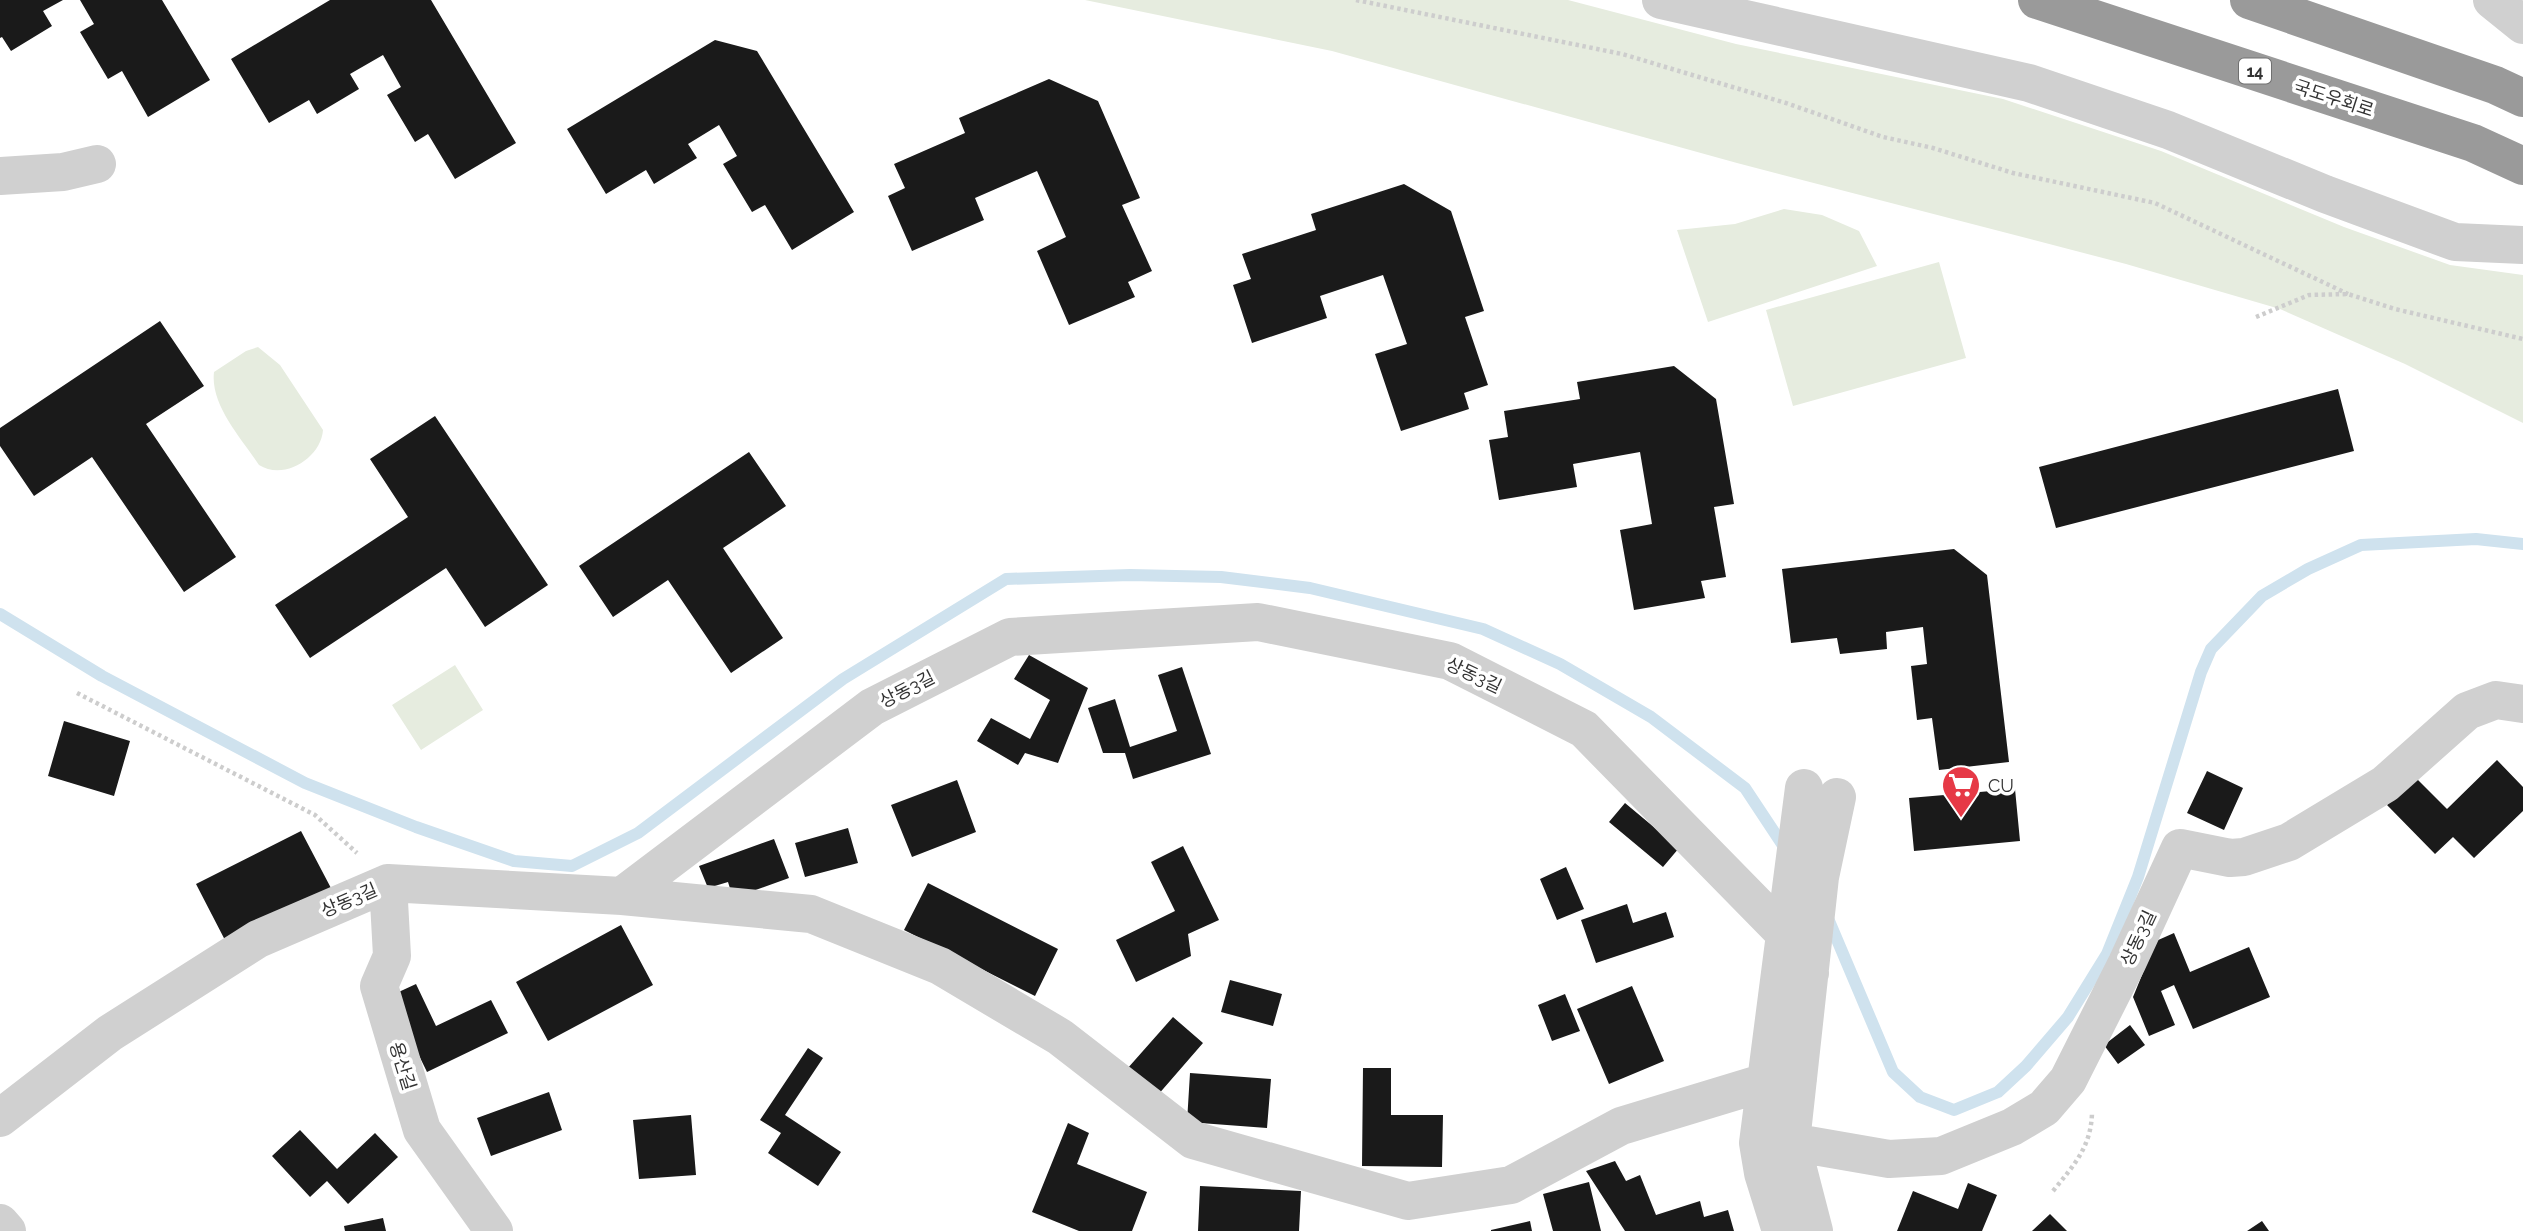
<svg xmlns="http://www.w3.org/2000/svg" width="2523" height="1231" font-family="Raleway,'Noto Sans KR',sans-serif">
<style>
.green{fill:#e6ecdf}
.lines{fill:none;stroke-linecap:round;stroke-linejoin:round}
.stream{stroke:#cfe2ee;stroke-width:12}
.building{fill:#1a1a1a}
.path{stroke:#cdcdcd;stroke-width:4.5;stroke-dasharray:3.5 3.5;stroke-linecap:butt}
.minor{stroke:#d0d0d0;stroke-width:38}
.highway{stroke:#9a9a9a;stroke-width:38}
.labels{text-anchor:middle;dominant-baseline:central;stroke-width:7;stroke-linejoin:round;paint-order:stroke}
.shield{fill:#fff;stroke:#707070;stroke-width:2}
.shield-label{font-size:16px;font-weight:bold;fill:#333}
.street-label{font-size:18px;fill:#333;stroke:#fff}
.poi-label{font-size:18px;fill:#333;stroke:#fff;text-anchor:start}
</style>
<rect width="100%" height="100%" fill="#fff"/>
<path class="green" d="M1085,0H1568L1736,44L2003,99L2161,151L2344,227L2450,265L2523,275V423L2405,364L2280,309L2126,264L1737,163L1332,51Z
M1784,209L1822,215L1859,231L1877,266L1708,322L1677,230L1735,224Z
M1939,262L1966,358L1793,406L1766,310Z
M258,347L280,365L323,430C321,458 284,481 259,465C242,439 210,405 214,372L246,351Z
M455,665L483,710L421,750L392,705Z"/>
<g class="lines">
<path class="stream" d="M0,614L102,676L305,783L416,827L514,861L572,866L638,833L843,679L1006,579L1130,575L1221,577L1310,588L1483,629L1560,664L1651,717L1745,788L1786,850
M1827,916L1893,1072L1920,1097L1954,1110L1998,1092L2026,1066L2068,1017L2107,954L2138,877L2201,672L2211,649L2262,596L2308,569L2361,545L2476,539L2523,544"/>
</g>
<path class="building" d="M0,0H63L43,11L52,26L11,51L2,37L0,38Z
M80,0H162L210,80L148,117L122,71L108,79L80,32L94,24Z
M330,0H431L516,143L455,179L428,134L415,142L387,95L401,87L383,55L350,74L359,89L317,114L309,100L269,123L231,59Z
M715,40L757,51L854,212L792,250L765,205L752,212L723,164L737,156L719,125L688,144L697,158L654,184L646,170L606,194L567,129Z
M1049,79L1098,101L1140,198L1122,205L1152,271L1128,282L1135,297L1069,325L1037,251L1066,237L1037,171L975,198L984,220L912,251L888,196L905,188L894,164L965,133L959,118Z
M1404,184L1451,211L1484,311L1465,317L1488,385L1464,393L1469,409L1401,431L1375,354L1407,344L1383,275L1320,296L1327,318L1252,343L1233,285L1251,279L1242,254L1316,230L1311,214Z
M160,321L204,386L146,424L236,557L184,592L92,457L34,496L0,446V428Z
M1674,366L1716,399L1734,504L1714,507L1726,577L1701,581L1705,598L1634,610L1620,530L1652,524L1640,452L1573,464L1577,487L1499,500L1489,440L1508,437L1504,411L1580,399L1577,382Z
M2338,389L2354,451L2056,528L2039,467Z
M435,416L548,585L485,627L446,568L310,658L275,605L408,517L370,459Z
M749,452L786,506L723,548L783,638L731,673L668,580L613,617L579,566Z
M1954,549L1987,575L2009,762L1939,770L1932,718L1917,720L1911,666L1927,664L1923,627L1886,632L1887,649L1840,654L1837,638L1791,643L1782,569Z
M1029,655L1088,688L1058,763L1025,753L1018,765L977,741L991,718L1030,739L1050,700L1014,679Z
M1182,667L1211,754L1133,779L1125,753H1103L1088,708L1115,699L1130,747L1177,731L1158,675Z
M64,721L130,741L114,796L48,776Z
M2497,760L2523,787V811L2474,858L2453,837L2435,854L2387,805L2415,777L2447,809Z
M2207,771L2243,788L2224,830L2187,813Z
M957,780L976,832L912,857L891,805Z
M2015,789L2020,841L1914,851L1909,798Z
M1625,803L1679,848L1663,867L1609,822Z
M848,828L858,863L805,877L795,843Z
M301,831L332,890L227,944L196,884Z
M774,839L789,878L733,898L728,882L708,888L699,866Z
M1183,846L1219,920L1188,934L1191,956L1136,982L1116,940L1175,911L1151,862Z
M1566,867L1584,909L1557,920L1540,879Z
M928,883L1058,949L1035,996L904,930Z
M1627,904L1633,923L1666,912L1674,937L1596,963L1581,920Z
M621,925L653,985L548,1041L516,982Z
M2174,933L2190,972L2249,947L2270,997L2193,1029L2174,985L2161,991L2175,1025L2149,1036L2133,997L2156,941Z
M1230,980L1282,994L1273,1026L1221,1012Z
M416,984L436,1026L491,1000L508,1033L427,1072L390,996Z
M1632,986L1664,1061L1609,1084L1577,1009Z
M1565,994L1580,1031L1552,1041L1538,1005Z
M1173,1017L1203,1043L1157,1096L1127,1069Z
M2130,1025L2145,1045L2118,1064L2104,1045Z
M808,1048L823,1058L785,1115L841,1152L818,1186L768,1153L781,1133L760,1120Z
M1363,1068H1391V1115H1443L1442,1167L1362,1166Z
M1190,1073L1271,1079L1267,1128L1187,1122Z
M549,1092L562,1130L491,1156L477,1118Z
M691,1115L696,1175L639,1179L633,1120Z
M1068,1123L1089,1133L1077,1164L1147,1192L1132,1231H1079L1032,1212Z
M300,1130L337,1169L375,1133L398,1157L348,1204L327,1181L310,1197L272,1156Z
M1615,1161L1626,1181L1640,1175L1656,1215L1700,1201L1704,1217L1728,1210L1734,1231H1625L1586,1171Z
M1589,1182L1601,1231H1553L1543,1194Z
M1968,1183L1997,1195L1982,1231H1897L1913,1191L1958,1209Z
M1200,1186L1301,1191L1299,1231H1198Z
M2050,1214L2067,1231H2032Z
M383,1218L386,1231H345L344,1226Z
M1530,1221L1532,1231H1491V1230Z
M2262,1221L2269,1231H2247Z"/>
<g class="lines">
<path class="path" d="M1356,0L1622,54L1786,103L1883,137L1933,148L2013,173L2155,203L2348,294
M2256,317L2309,295L2348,294L2395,309L2523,339
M77,693L315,815L357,853
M2053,1191C2074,1165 2091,1147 2092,1113"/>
<path class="minor" d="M1661,0L2029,83L2168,130L2325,194L2455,242L2523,245
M2492,0L2523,25
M0,176L63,172L97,164
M388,883L392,956L379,986L422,1130L494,1231
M622,896L811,914L940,966L1060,1037L1193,1140L1408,1201L1511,1185L1621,1126L1766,1082L1798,1079
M0,1118L110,1033L258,939L388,883L622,896L872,707L1010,637L1258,622L1450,661L1584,729L1784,933L1810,973
M1758,1143L1791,1142L1889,1159L1941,1156L2012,1127L2044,1108L2068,1080L2127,963L2180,848L2230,858L2244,857L2289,842L2385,784L2467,711L2496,700L2523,704
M0,1223L7,1231
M1781,1231L1763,1173L1758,1143L1804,788
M1814,1231L1791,1142L1820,877L1837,797"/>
<path class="highway" d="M2037,0L2473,143L2523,166
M2249,0L2495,85L2523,98"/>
</g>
<defs>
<symbol id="supermarket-pin" viewBox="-11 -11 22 30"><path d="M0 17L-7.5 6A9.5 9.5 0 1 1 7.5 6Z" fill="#e63946" stroke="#fff"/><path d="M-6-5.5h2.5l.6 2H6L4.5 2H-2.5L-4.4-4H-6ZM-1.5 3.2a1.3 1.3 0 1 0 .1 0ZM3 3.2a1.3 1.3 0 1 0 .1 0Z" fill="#fff"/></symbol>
</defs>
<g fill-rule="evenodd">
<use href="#supermarket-pin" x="1939" y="763" width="44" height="60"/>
</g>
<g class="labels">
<rect class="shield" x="2239" y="58.5" width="32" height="25" rx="5"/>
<g class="shield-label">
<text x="2255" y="71">14</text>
</g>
<g class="street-label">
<text transform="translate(2334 98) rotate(18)">국도우회로</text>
<text transform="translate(1474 675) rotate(25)">상동3길</text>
<text transform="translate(907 689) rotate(-27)">상동3길</text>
<text transform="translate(349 900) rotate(-23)">상동3길</text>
<text transform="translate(2138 938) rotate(-65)">상동3길</text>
<text transform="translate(403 1066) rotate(73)">용산길</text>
</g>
<g class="poi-label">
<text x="1988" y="785">CU</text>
</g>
</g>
</svg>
